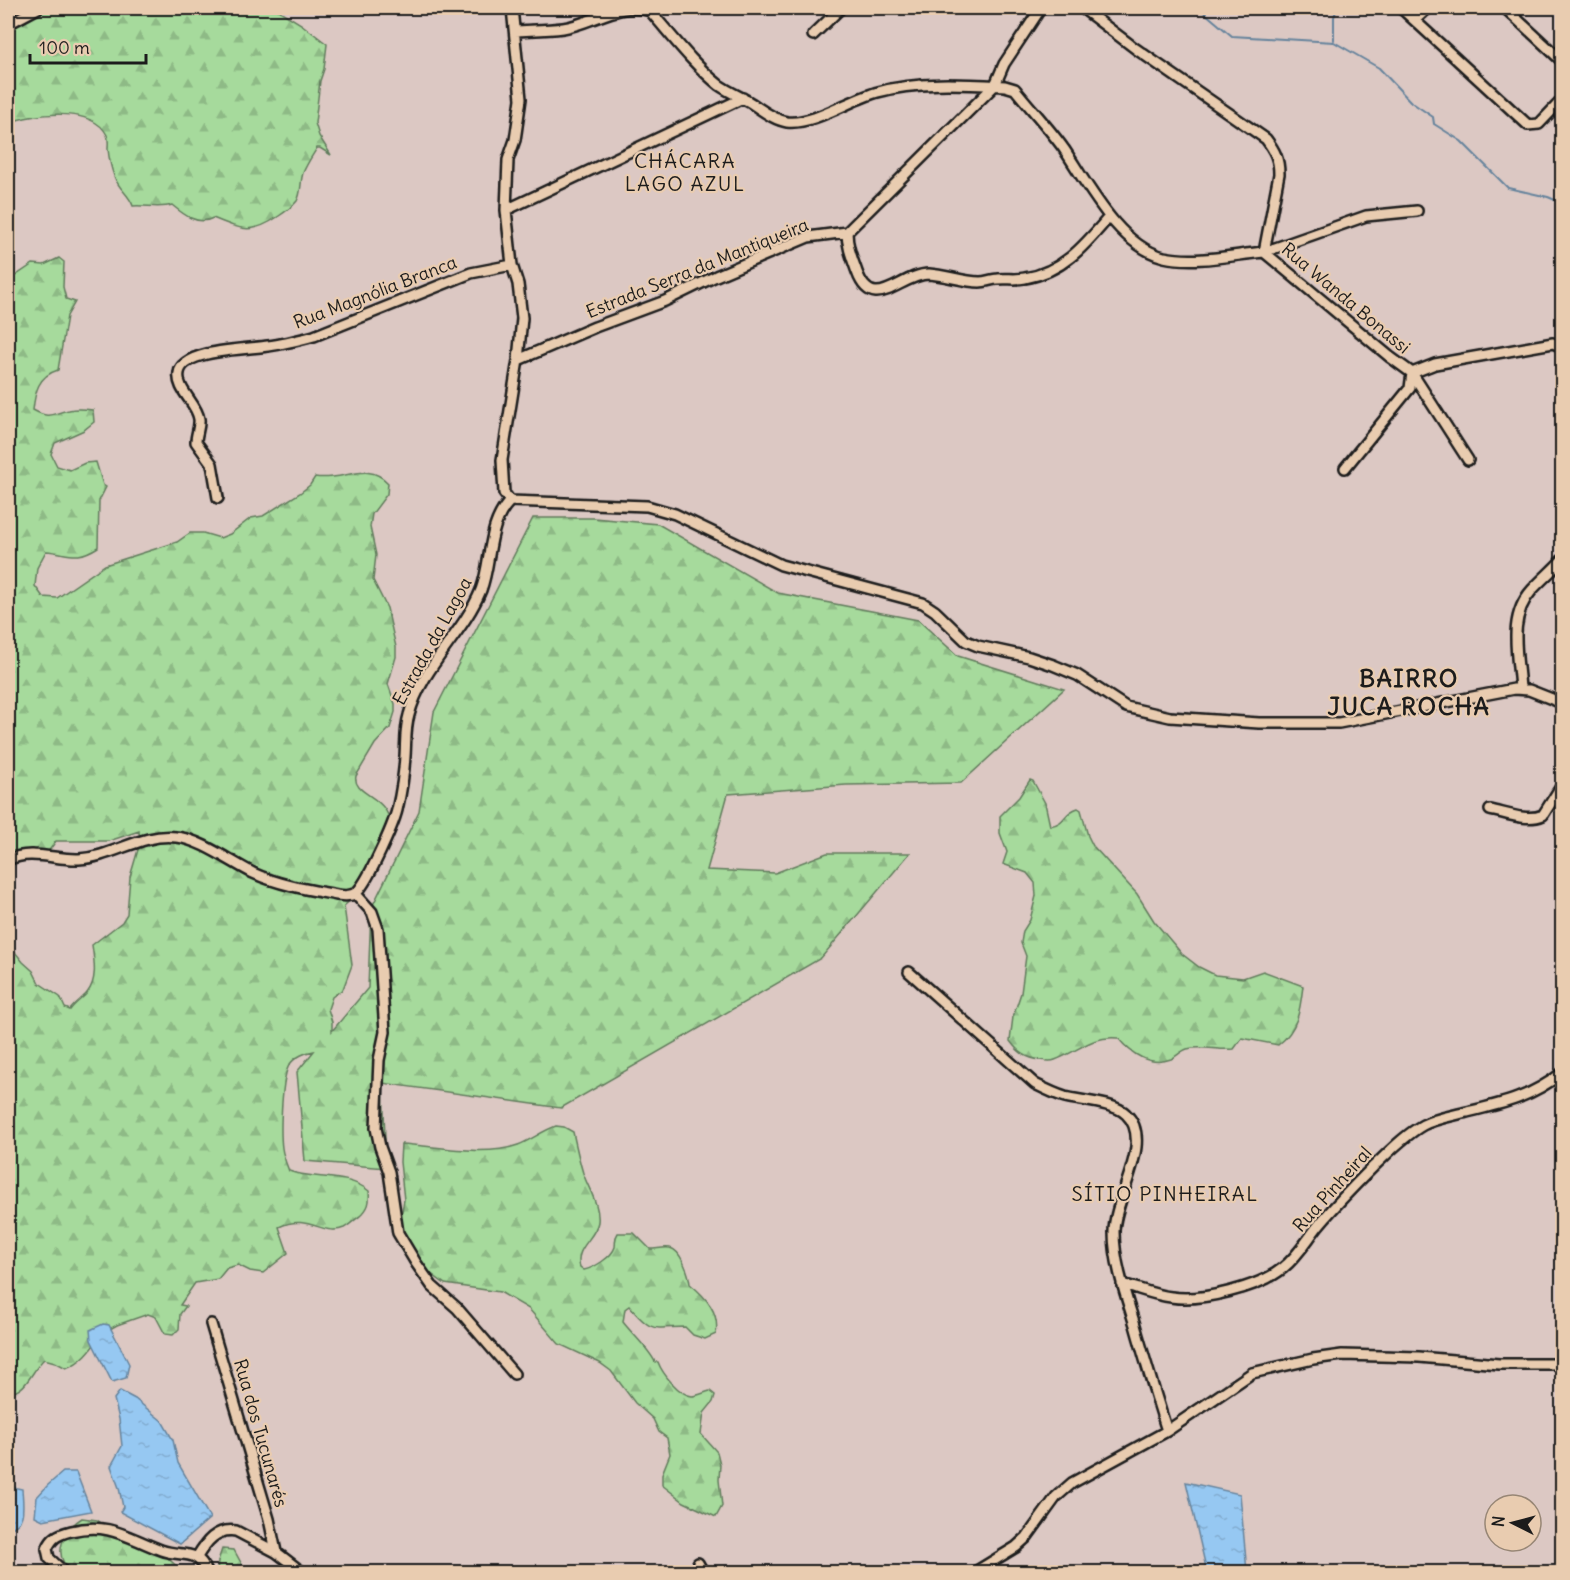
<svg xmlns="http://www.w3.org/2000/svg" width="1570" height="1580" font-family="Delius,sans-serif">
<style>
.forest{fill:url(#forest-firs);stroke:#617b5c;stroke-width:1.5}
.water{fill:url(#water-ripples);stroke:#65839c;stroke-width:1.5}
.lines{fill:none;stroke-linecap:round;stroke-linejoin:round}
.stream{stroke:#65839c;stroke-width:2}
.minor-casing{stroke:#1c1c1c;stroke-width:14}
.minor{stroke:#e9ccb0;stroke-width:9}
.labels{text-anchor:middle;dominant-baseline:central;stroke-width:4.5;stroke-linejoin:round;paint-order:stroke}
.street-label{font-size:18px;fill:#1c1c1c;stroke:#e9ccb0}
.neighbourhood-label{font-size:20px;letter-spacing:1.5px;fill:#1c1c1c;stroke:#e9ccb0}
.district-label{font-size:24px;font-weight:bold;letter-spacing:1.5px;fill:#1c1c1c;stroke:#e9ccb0}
</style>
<defs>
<pattern id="forest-firs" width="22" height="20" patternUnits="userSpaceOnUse" patternTransform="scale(1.5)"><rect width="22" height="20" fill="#a6da9c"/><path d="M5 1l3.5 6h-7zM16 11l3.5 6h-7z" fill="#8eba86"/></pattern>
<pattern id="water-ripples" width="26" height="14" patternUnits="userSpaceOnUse" patternTransform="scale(1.5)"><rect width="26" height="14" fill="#96c8f2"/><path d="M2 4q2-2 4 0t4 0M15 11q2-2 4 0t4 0" fill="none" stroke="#81abcf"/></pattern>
</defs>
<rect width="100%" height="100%" fill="#dcc8c3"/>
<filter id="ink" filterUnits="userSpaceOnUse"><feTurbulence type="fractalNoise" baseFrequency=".0167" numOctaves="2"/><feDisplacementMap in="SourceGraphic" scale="12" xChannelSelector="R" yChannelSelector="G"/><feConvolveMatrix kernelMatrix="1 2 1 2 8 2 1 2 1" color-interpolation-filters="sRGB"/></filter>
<g filter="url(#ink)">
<path class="forest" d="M27,8H275L301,24L327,44L324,69L320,81L315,123L319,136L331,155L320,148H317C312,156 306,165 303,173C300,182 302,192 297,201C292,207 285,212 279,216C252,235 242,230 213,218C198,226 184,215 172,205C159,209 147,205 133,206C129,194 119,190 114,176C111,168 109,158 108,149C108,145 109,139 107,135C92,105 32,114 8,123V15Z
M59,258L64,262L63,287L66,299L75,302L67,316L58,370C38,376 35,392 33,410C51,420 52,413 69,410C77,408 85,409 93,410L94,422L84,430L55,443L51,454L57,466L70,470L85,463L96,462L103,485L106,487L99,501L98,547C76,561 70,553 46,551L37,568L35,586L43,597L57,598L105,565L177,542L190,533H203L220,538L230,534L251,518L263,516L300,493L310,485L315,477C342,482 368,460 388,483L387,494L372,514L370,527L376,555L373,580L387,608L396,647V657L388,684L395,704V712L390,728L375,744L356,776C352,795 387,795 390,823L360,891L344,906L352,965L343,989L332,997L328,1009L332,1022V1031L368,988L371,909L419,811L434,712L533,518H594L658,524L778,593L918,620L958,656L1064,689L961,783L846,785L728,794L707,870L775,873L827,853H910L821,958L561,1108L383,1083L386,1168L305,1161L297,1072L314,1051C306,1052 295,1057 290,1064C281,1075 280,1133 282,1148C283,1156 286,1163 289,1171C313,1180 348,1173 369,1191C370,1202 369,1208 360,1216C355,1219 350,1225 344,1228C324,1237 308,1213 279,1227L288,1253L263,1273L250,1271L238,1265L227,1268L218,1279L195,1283L180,1305L186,1306L180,1314L179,1329L173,1335L165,1334L156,1317L148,1314L117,1325L99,1335C93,1350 80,1363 66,1368L55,1362L44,1359C31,1371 27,1392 8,1393V948L15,952L23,962L33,971L39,983L60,997L65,1008L70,1010C75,1003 82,999 87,993C98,980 94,960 92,945L122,922L127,914L130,877L140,843L139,831L109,841H56L48,852L8,858V281L33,264L44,265Z
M1030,780L1033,781L1045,803L1050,826C1067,823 1062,813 1078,808L1081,810L1088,836L1093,846L1137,894L1154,921L1182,954L1199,967L1215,975L1243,978L1263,971L1303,986C1300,1011 1298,1029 1278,1045L1242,1038L1234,1049C1219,1051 1202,1045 1187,1049C1181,1051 1177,1056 1171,1059C1150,1067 1131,1054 1118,1038C1091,1035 1078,1052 1055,1060C1051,1062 1046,1061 1041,1060C1026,1058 1019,1053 1010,1041L1013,1017L1021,993L1026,956L1021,943L1023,931L1030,920L1036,896L1035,883L1027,873L1003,864L1007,852L1000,833V816L1019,797Z
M556,1126L564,1127L573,1132C576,1146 579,1160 583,1173C588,1188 600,1205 598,1222C595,1239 574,1248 580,1267L584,1270C594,1268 612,1257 615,1247C616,1240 614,1239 618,1233H634L650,1249C656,1249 664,1247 670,1248C681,1250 689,1274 690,1284C706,1297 720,1313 716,1334L705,1339L693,1335L685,1327C652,1328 652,1333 629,1306L625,1309L623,1322C633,1335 649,1349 655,1362H658C662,1373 679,1395 692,1396C697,1396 705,1392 710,1391L715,1395L713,1402L704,1413L701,1434L717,1452L720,1464L719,1480L722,1506L716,1517L684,1502L662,1485V1474L670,1454L667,1438L659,1432L653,1419L635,1403L611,1371L600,1363L559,1344L529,1309L500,1292L445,1284L403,1253L399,1246L397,1238L404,1200L400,1162L401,1144C436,1146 485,1157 518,1145C531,1140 542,1131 556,1126Z
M82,1518L97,1520L107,1527L161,1552L183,1572H72C51,1556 63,1530 82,1518Z
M222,1549L234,1550L246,1572H217L218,1561Z"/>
<path class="water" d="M103,1324L109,1325L129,1364L126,1378L112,1382L91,1340L90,1330Z
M120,1391L135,1399L162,1421L173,1440L178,1463L210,1518L180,1544L120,1512L123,1507L119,1488L111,1466L122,1446L119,1419L114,1399Z
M63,1472H76L91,1511L43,1520L35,1516L37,1497L48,1485Z
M1186,1482L1240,1494L1247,1572H1207Z
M8,1486L22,1489C23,1505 27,1525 8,1529Z"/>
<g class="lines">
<path class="stream" d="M1199,8L1232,36L1334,42L1379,68L1411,102L1433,117L1434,124L1461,141L1508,188L1548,197L1562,203
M1334,40V17L1337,8"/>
<defs>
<path id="minor" d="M1082,8L1136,49L1266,139C1275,151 1279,159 1279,174L1264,252L1366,216L1417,211
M1401,8L1528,125L1539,124L1562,100
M1505,8L1562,61
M1415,20L1428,8
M8,24L38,8
M515,31C531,30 547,30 563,28C592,24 621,0 650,11C672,36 693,64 719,85C729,92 741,97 751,103C762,110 774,120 787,122C814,125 851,99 878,92C916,81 966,84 1005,86L1015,89C1031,109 1049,128 1064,149C1088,185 1119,246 1164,257C1196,264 1232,255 1264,252L1390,357L1412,373L1435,364L1553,343L1562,347
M813,35L841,8
M506,210L743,98
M847,232C847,246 852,258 857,272C873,316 900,274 929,274C946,275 963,282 980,282C986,282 992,279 998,279C1007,278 1016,280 1025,278C1063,272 1085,245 1109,217
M518,360L595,327L665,301L716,276L808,237L847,232L995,85L1004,64L1041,8
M1412,373L1468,460
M1345,468L1410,388L1412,373
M218,498L212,464L196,442C196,434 200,427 199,419C197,403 176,390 179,373C182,349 251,349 268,346C284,344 299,340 314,336L471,273L512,265
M510,501L647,506L675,514L781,565L923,603L935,611L966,641L978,646L1029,657L1053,665L1077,675L1126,707L1170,717L1259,723H1339L1514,689L1529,690L1562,703
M1520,689C1518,655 1507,618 1532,590C1542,579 1553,570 1562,560
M1490,810C1506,813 1527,822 1543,815L1562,785
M8,860C31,849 55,860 79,859C113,857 141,833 176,837C200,839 231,862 253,873C279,885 310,890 337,895C344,896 353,897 358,891C369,879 393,826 397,810C401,793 404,773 405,756C406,743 405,728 409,715C421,668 463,634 481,590C492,561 487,524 510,501L504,493L502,460L518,360L522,318L518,284L512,265L506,210L508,160L515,140L521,99L512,8
M355,893L372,912L378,929L385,1032L379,1060L376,1128L380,1147L389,1172L398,1233L416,1263L432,1286L457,1308L514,1374
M909,972L1035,1084C1045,1089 1055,1094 1065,1097C1081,1101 1115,1103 1126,1114C1155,1141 1114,1197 1114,1232C1114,1263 1126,1296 1135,1325C1145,1361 1156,1396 1167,1431
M1122,1284C1138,1288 1154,1295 1171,1297C1201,1302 1260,1287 1283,1268C1298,1256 1307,1240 1318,1226C1335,1205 1355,1185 1374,1166C1389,1152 1405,1135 1423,1125C1436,1118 1452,1116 1467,1112C1505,1103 1531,1097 1562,1073
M211,1324L269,1519L276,1552
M197,1557C206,1542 216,1528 236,1531L276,1552L302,1572
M698,1563L703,1572
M64,1572L49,1558L47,1549C52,1537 59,1534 71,1531C110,1522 126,1537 161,1550C182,1558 196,1547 207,1572
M975,1572L1016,1547L1027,1537L1056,1497L1072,1483L1167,1431L1252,1373L1313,1359L1342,1355L1419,1357L1499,1364H1562"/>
</defs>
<use href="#minor" class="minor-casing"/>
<use href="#minor" class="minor"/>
</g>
</g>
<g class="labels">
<g class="street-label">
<text transform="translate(697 268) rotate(-22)">Estrada Serra da Mantiqueira</text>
<text transform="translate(375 292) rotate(-21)">Rua Magnólia Branca</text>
<text transform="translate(1346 298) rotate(40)">Rua Wanda Bonassi</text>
<text transform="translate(432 641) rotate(-61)">Estrada da Lagoa</text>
<text transform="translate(1332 1189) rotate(-48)">Rua Pinheiral</text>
<text transform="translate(261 1433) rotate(74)">Rua dos Tucunarés</text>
</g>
<g class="neighbourhood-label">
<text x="685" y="160">CHÁCARA<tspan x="685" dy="23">LAGO AZUL</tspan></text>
<text x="1165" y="1193">SÍTIO PINHEIRAL</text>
</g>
<g class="district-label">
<text x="1409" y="678">BAIRRO<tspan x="1409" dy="28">JUCA ROCHA</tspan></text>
</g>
</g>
<rect width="1570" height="1580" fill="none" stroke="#e9ccb0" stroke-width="30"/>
<rect x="15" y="15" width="1540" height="1550" fill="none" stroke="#1c1c1c" stroke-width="2" filter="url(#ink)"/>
<g transform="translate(1513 1523) rotate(276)"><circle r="28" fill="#e9ccb0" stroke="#978675" stroke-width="1.5"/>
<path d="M0-4.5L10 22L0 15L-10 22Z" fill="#1c1c1c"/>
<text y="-9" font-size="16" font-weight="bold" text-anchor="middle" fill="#1c1c1c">N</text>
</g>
<path d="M30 54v9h116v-9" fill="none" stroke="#1c1c1c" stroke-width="3"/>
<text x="39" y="54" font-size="18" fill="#1c1c1c" stroke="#e9ccb0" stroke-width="4.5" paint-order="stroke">100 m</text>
</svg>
